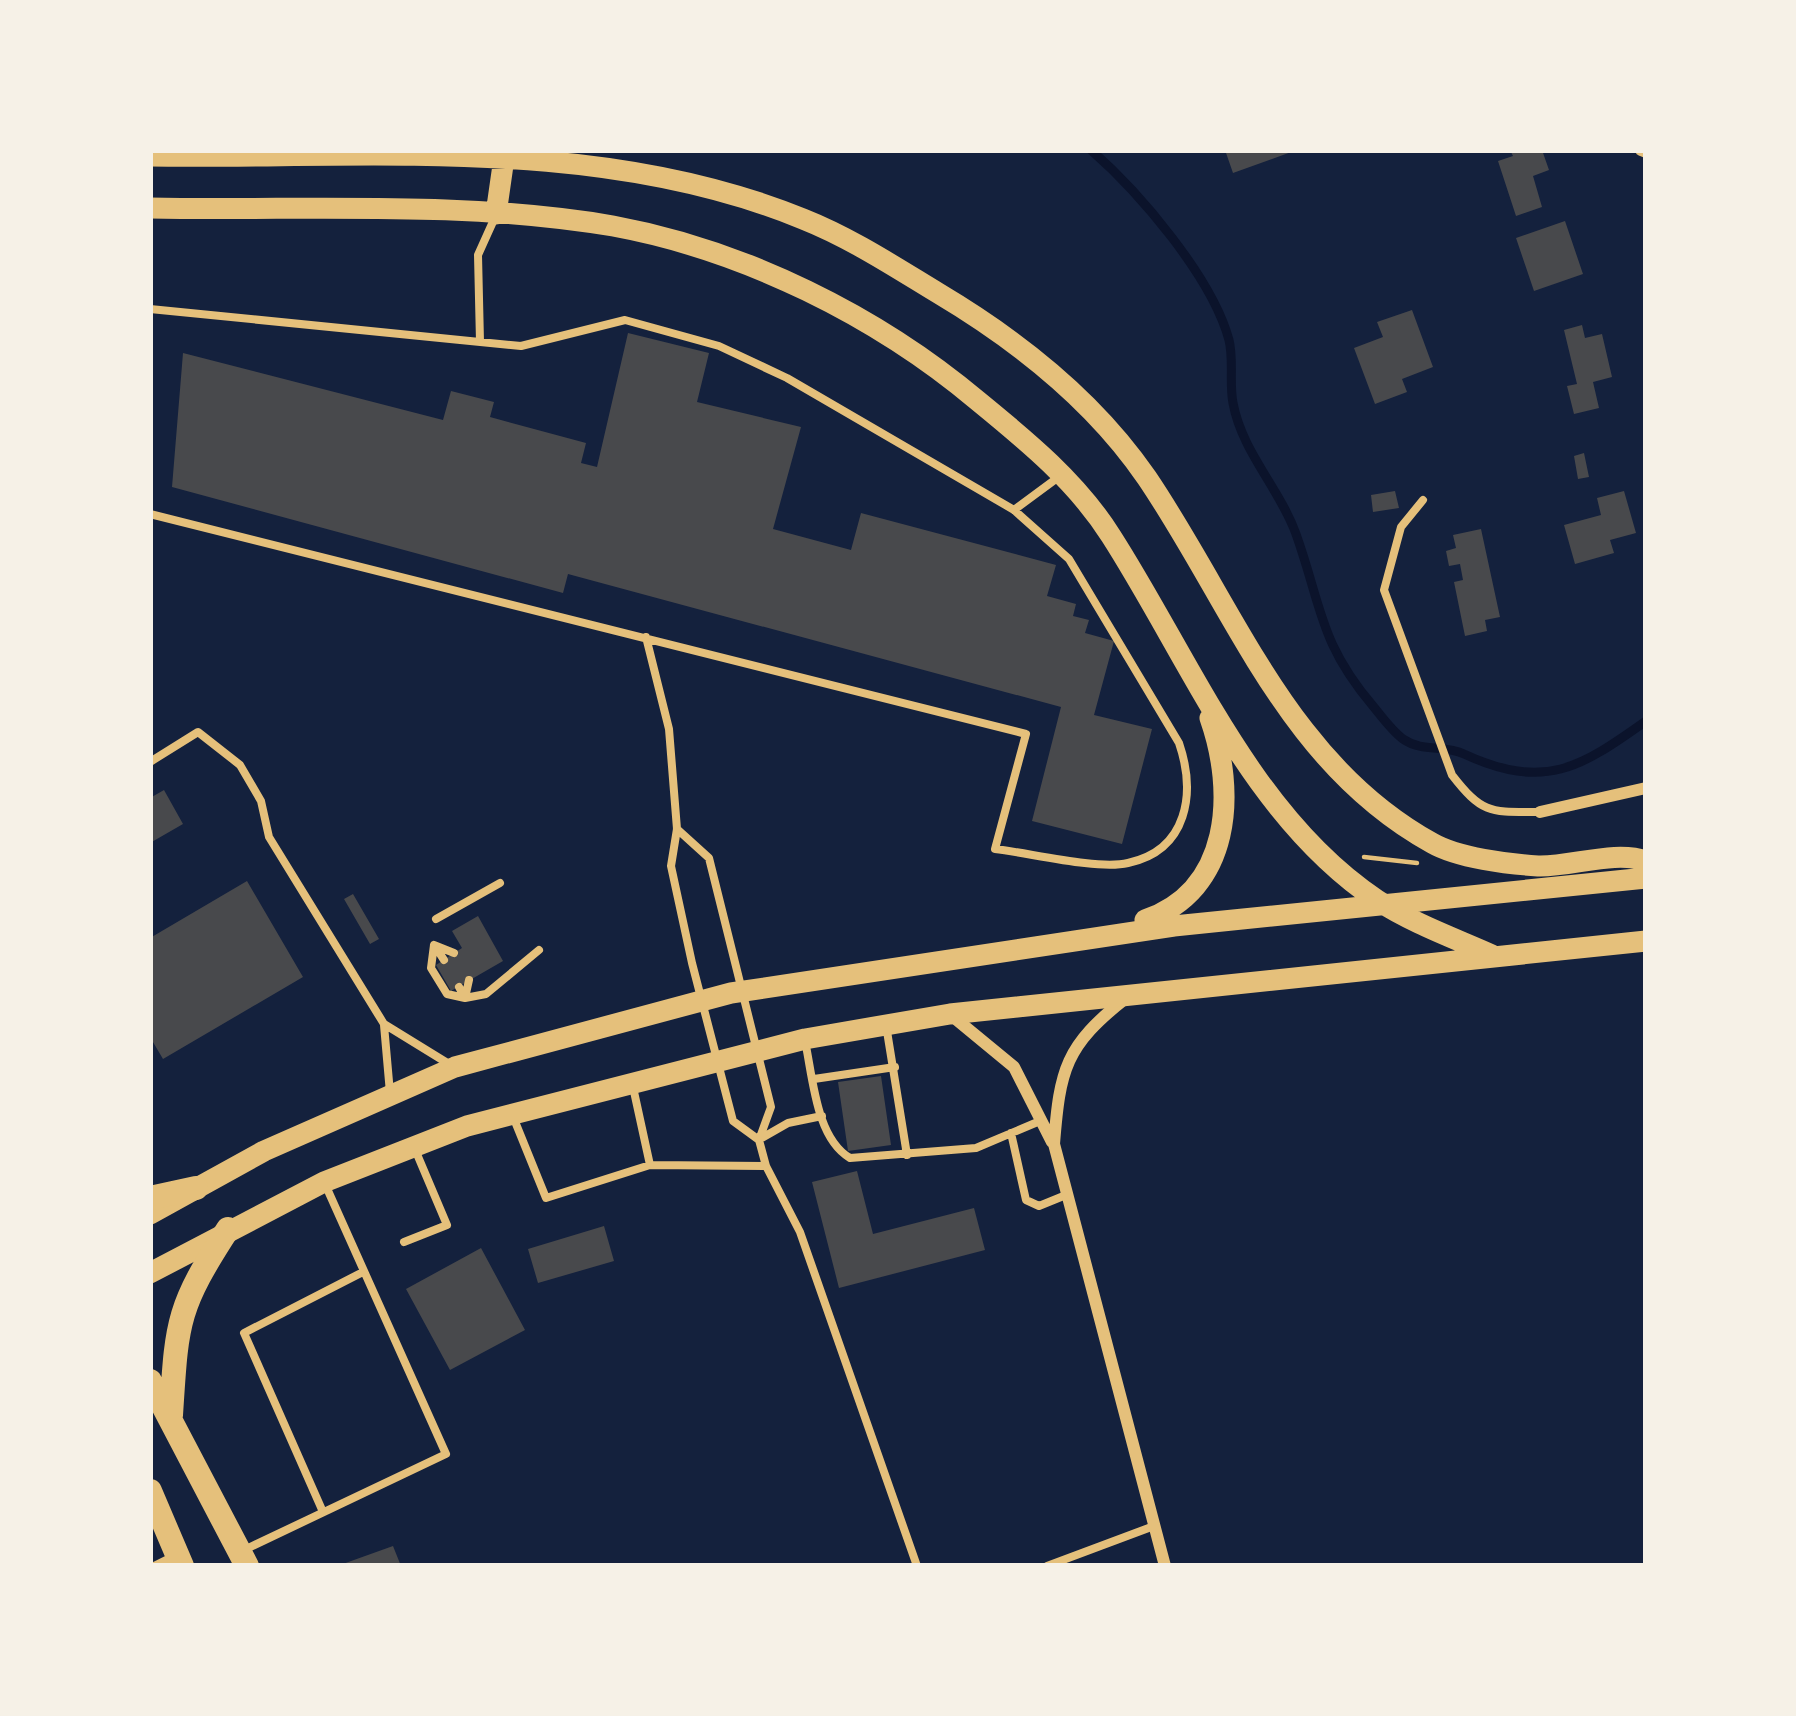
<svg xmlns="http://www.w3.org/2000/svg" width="1796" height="1716" font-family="Jost,sans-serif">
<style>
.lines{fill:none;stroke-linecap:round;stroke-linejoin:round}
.stream{stroke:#0b132b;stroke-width:9}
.building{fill:#48494c}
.path{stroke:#e5c07b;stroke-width:4.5}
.service{stroke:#e5c07b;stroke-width:8}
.minor{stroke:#e5c07b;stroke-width:12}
.secondary{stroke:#e5c07b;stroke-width:21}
.primary{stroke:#e5c07b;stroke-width:24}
</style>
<rect width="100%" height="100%" fill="#14213d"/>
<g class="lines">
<path class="stream" d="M1091,150C1139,192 1212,277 1229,340C1234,360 1229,383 1233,403C1242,452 1280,489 1296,534C1322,607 1319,642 1373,706C1382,717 1392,731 1403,739C1423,753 1444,744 1464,754C1545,791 1580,768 1646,721"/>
</g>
<path class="building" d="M1225,150H1294V151L1233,173Z
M1510,150H1542L1549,170L1533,176L1542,207L1516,216L1498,161L1513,156Z
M1565,221L1583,274L1534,291L1516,238Z
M1412,310L1433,367L1402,379L1407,392L1375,404L1354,348L1383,337L1377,322Z
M1582,325L1585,338L1602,334L1612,377L1593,382L1599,408L1574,414L1567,386L1577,384L1564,330Z
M628,333L709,353L697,402L801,427L773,529L851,550L861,513L1056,565L1047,596L1076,604L1073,616L1089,620L1085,633L1114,641L1094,715L1152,729L1122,844L1032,821L1061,707L568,574L563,593L172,487L183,353L443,420L451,391L494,402L490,417L586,443L581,463L597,467Z
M1584,453L1589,477L1578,479L1574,456Z
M1395,491L1399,508L1373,512L1371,495Z
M1624,491L1636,533L1610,540L1614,553L1575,564L1564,525L1601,515L1597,498Z
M1481,529L1500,617L1485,620L1487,631L1465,636L1454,582L1463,580L1460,564L1449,566L1446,551L1456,548L1453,535Z
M164,790L183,824L150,843V798Z
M247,881L303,977L163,1059L150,1037V938Z
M353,894L379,939L370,944L344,899Z
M478,916L503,961L451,991L436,965L462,948L452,931Z
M881,1076L891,1145L848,1151L838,1082Z
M857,1171L873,1234L974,1208L985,1250L839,1288L812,1182Z
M604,1226L614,1261L538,1283L528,1249Z
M481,1248L525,1330L450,1370L406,1289Z
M393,1546L401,1566H340V1565Z"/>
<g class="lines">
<path class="path" d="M1364,857L1417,863"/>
<path class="service" d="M150,309L521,346L625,320L719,346L787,378L1014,510L1069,559L1179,743C1196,793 1188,850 1128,863C1097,870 1030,853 995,849L1026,734L150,514
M480,342L478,255L496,215
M1423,500L1401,527L1384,590L1452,775C1483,815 1491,812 1540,812
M1014,510L1060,476
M646,637L669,729L677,829L671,866L692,963L733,1121L759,1140
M150,762L198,732L240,765L261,801L269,837L384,1024L449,1064
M677,829L709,858L771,1107L759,1140L766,1166L800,1232L917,1566
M436,919L500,883
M434,945L431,968L447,994L465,998L469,980
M434,945L454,953
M435,946L444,960
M459,987L465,998L486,994L539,950
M384,1025L390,1093
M886,1025L907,1155
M805,1041C813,1078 816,1138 850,1158L976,1148L1040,1121
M814,1079L895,1067
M514,1119L546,1198L650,1165L633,1087
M1011,1133L1026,1200L1039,1206L1066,1195
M760,1139L788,1123L822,1116
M650,1165L766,1166
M404,1242L447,1225L414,1147
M323,1512L244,1333L363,1272
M244,1550L446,1454L325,1184
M154,1566L174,1556
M1047,1566L1154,1526"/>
<path class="minor" d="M1641,150L1646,152
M1540,812L1646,788
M1126,998C1065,1046 1060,1069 1054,1144L1165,1566
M951,1015L1014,1067L1052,1142"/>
<path class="secondary" d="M150,156C367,159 598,135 803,219C851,238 895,267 938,293C1017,340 1095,402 1147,478C1235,608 1287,763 1432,843C1458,858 1508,864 1538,866C1572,867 1614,850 1646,861
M150,208C302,211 462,200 613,226C744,250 877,316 978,401C1027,441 1077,482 1111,536C1190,659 1251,816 1377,900C1412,923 1454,938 1492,955
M496,214L504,158
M1145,920C1232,890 1236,792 1210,718
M150,1214L264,1151L455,1067L731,993L1174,926L1646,878
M150,1273L324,1182L467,1126L805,1039L950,1014L1646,941"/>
<path class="primary" d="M150,1198L196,1188
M150,1381L247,1566
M171,1415C177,1322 176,1309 228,1229
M150,1491L182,1566"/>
</g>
<rect width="1796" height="1716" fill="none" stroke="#f6f1e7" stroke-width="306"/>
</svg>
